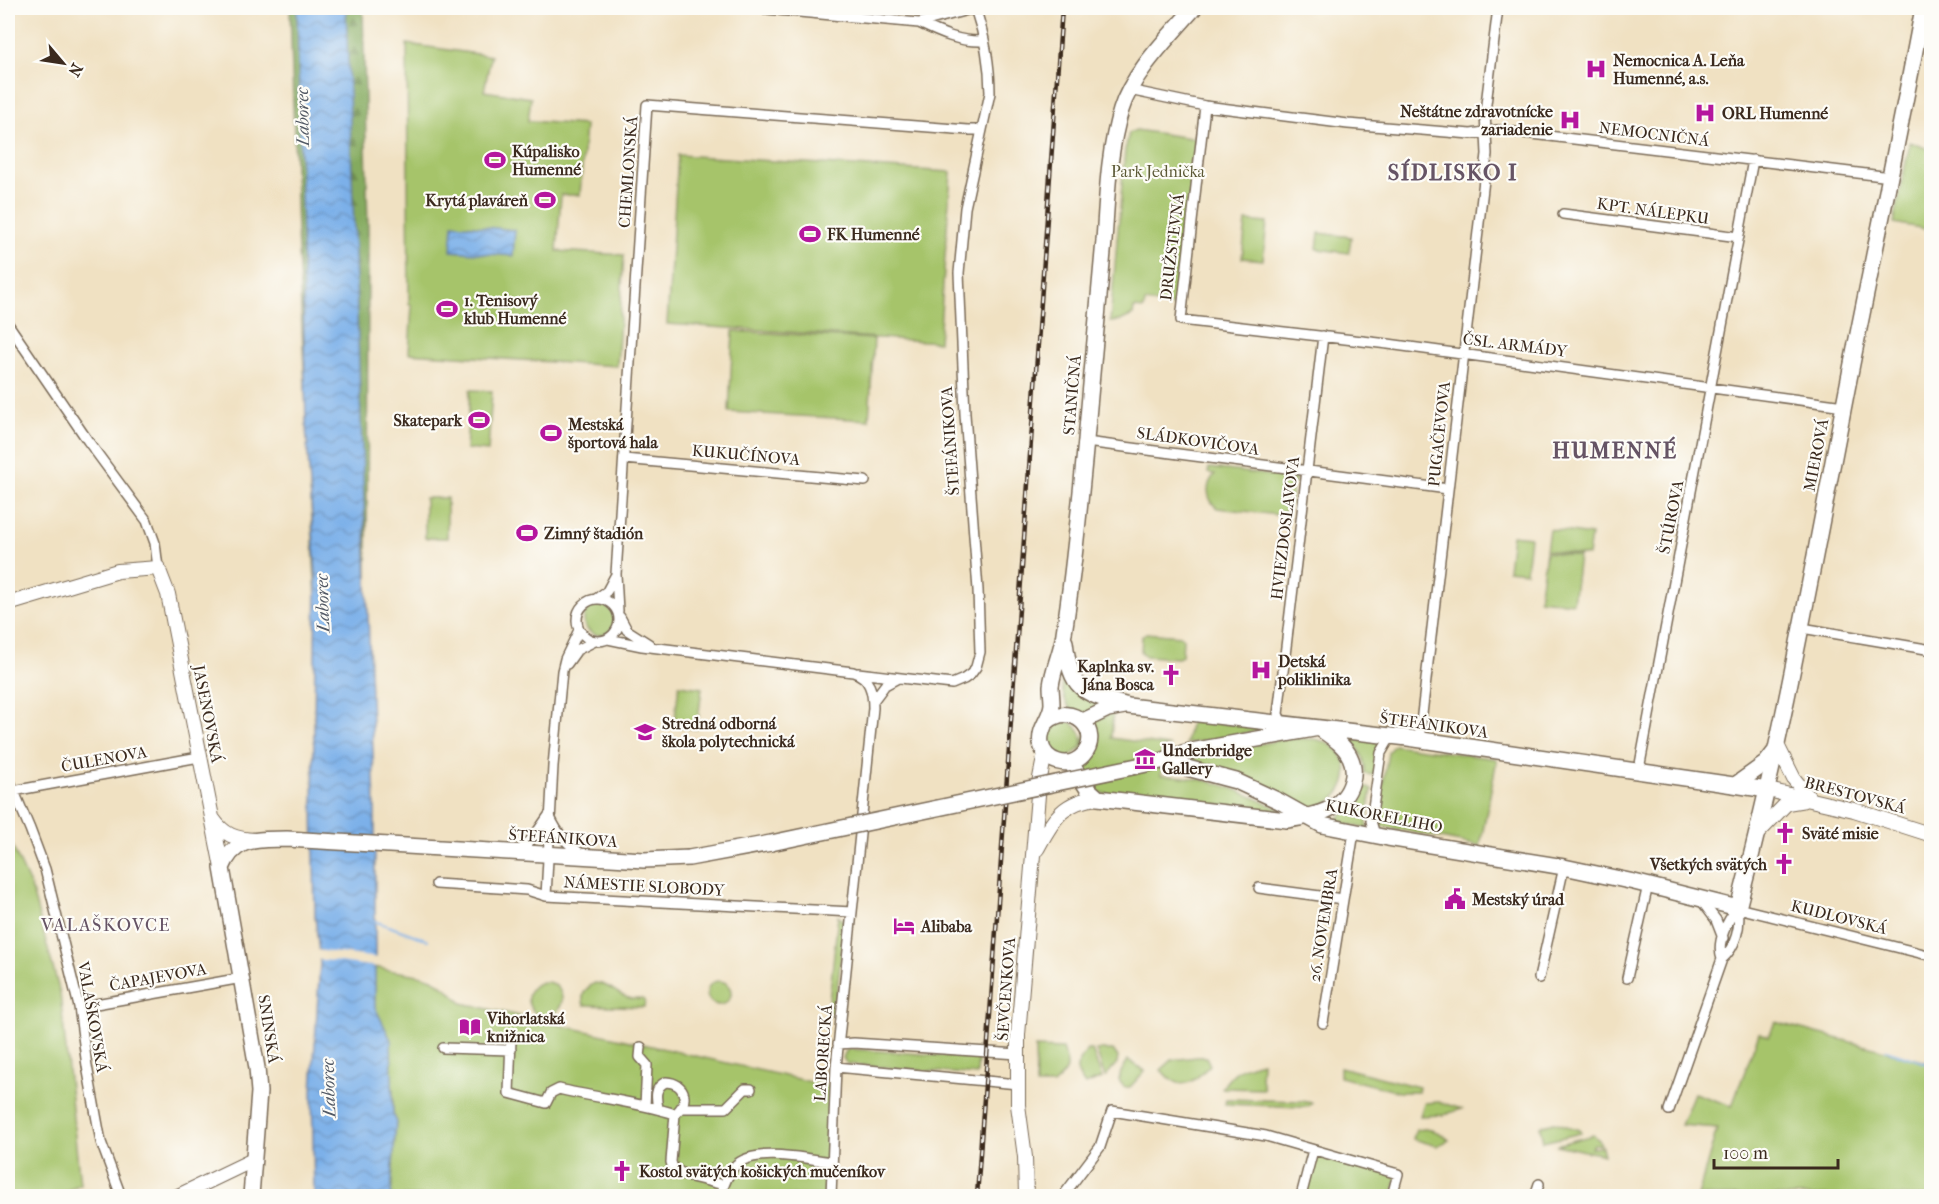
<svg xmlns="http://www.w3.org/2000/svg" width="1939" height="1204" font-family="'IM FELL French Canon',serif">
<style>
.green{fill:#a6c46b;stroke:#707744;stroke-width:1.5}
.forest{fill:url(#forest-firs);stroke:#606a3e;stroke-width:1.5}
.water{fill:url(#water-waves);stroke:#5c6d84;stroke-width:1.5}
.pier{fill:#f0e1c2}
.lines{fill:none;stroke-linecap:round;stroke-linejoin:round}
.stream{stroke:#7cb0e9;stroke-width:2}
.street-casing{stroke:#7a6a57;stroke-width:12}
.secondary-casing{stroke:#7a6a57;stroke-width:16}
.primary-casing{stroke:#7a6a57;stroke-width:18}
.street{stroke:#fff;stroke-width:9}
.secondary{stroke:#fff;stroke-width:14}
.primary{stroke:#fff;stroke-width:15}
.rail-casing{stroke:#3b2a1e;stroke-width:4.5}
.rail{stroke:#fdfcf7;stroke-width:2;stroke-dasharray:7;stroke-linecap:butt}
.primary-bridge-casing{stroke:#7a6a57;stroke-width:18;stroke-linecap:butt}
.primary-bridge{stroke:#fff;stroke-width:15}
.labels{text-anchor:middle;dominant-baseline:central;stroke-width:4.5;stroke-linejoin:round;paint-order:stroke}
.poi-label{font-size:16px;font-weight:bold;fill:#3b2a1e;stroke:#fdfcf7;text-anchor:start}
.street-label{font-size:16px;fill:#3b2a1e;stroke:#fdfcf7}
.park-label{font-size:16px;fill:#5b5835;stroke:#fdfcf7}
.water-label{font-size:18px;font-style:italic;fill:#525965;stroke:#fdfcf7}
.neighbourhood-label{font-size:18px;letter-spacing:1.5px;fill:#665465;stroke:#fdfcf7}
.district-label{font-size:22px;font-weight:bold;letter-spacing:1.5px;fill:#665465;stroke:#fdfcf7}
</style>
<defs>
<pattern id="forest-firs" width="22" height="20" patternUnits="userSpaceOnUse" patternTransform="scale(1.5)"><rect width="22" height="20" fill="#84aa5f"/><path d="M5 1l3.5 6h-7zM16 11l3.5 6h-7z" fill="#6d8b4e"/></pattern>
<pattern id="water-waves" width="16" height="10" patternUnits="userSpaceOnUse" patternTransform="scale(1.5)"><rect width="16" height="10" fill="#7cb0e9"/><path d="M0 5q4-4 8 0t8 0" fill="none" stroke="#678fbc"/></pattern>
</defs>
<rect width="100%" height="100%" fill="#fdfcf7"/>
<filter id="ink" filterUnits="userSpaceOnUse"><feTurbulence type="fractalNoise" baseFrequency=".0167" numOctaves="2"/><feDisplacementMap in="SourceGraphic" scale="12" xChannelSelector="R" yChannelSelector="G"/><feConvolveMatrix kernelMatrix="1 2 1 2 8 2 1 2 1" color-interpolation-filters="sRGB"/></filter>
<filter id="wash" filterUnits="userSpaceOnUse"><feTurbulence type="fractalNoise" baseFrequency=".008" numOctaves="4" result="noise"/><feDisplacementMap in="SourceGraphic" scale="24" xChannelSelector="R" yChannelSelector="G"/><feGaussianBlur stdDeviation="1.35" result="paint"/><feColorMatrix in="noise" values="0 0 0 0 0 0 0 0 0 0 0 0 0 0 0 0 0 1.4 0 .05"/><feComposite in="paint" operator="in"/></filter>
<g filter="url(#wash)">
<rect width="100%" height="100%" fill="#f0e1c2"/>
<path class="green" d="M407,44L491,56L484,91L531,98L528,121L585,125L580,195H561L557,251L624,255L617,366L409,353L412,305L409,304Z
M1136,130L1197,139L1178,307L1145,302L1144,309L1134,308L1133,315L1120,321L1110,322L1125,150L1129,133Z
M1910,142L1931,150V230L1894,223Z
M678,155L951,172L939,342L667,324Z
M1246,221L1267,223L1263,260L1242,258Z
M1319,233L1351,237L1349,253L1317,249Z
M733,331L874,339L869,420L729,412Z
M470,390L492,391L488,451L466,449Z
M1209,468L1296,478L1295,484L1288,483L1292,491L1291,502L1288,509L1278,515L1217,508C1206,499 1205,485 1215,474L1208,473Z
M425,498H447V538H425Z
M1549,529L1591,535L1588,556L1546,550Z
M1512,535L1530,537L1526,572L1508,570Z
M1546,552L1579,556L1573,603L1539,599Z
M584 620a15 15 0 1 1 30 0a15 15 0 1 1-30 0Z
M1146,633L1181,636L1183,639L1182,656L1178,658L1145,656L1141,652L1142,636Z
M1063,669L1066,670L1097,704L1098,706L1088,715C1084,714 1078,713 1074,711C1061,704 1061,681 1063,669Z
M679,685L702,688L697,729L674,726Z
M1113,713L1111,738L1169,746L1162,749L1161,775C1213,777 1239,790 1285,812L1099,793L1078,764L1088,724Z
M1191,720L1271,728L1186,744Z
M1070,721C1087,735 1087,747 1067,758L1051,753L1045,736L1052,725Z
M1350,738L1384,741L1379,749L1375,775L1365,774C1366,758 1359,749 1350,738Z
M1285,739C1296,739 1310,737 1322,741C1367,756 1344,815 1302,806L1175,761Z
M1394,745L1497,759L1480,846L1377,825L1388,752Z
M1363,787L1372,789L1367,821L1368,829L1337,822L1338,818L1354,803Z
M8,837L31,887L60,993L80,1184L58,1196H8Z
M838,916L845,923L834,1016L828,1010Z
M375,967C394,973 415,972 432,979C444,985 453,994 462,1003L829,1086L825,1196H391L396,1120L393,1114V1090L375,1007Z
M707 993a12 12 0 1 1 24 0a12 12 0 1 1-24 0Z
M528 999a17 17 0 1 1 34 0a17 17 0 1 1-34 0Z
M595,983C614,984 620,1002 643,999L645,1001L644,1007L584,1005C580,994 586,988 595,983Z
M1775,1022L1931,1063V1196H1698L1717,1128L1681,1125L1694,1093L1732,1106L1759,1033L1769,1036Z
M1035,1048L1063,1049C1070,1070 1069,1070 1053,1085H1036Z
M850,1049L978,1058L977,1075L847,1064L843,1058L846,1051Z
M1087,1050H1092L1102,1078L1085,1085C1072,1067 1076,1067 1087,1050Z
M1096,1050H1113L1118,1057L1117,1063L1105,1077Z
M1197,1057H1206L1210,1065C1192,1083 1182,1094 1161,1070L1172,1060Z
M1128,1060L1145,1071L1130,1087H1124L1119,1080L1121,1072Z
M1262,1062L1261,1079L1264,1089L1222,1088C1234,1070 1241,1067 1262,1062Z
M1340,1067L1419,1087L1418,1092H1399L1340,1077Z
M1226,1099L1302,1101L1312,1103L1309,1106L1301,1107L1225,1104Z
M1439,1102L1462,1109L1443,1115L1420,1116L1424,1103Z
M1554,1122L1579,1130L1581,1133L1543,1142L1540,1126Z
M1425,1129C1435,1130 1442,1133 1449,1140L1437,1146L1413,1139L1416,1130Z
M1593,1135L1599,1140L1601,1145L1594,1144L1591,1148L1602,1147L1604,1155L1556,1145Z
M1313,1150L1398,1174L1392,1196H1301Z"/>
<path class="forest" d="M290,8H363L368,230L367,594L316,600L297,231Z"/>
<path class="water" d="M297,8H346L375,806V1007L391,1040L393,1114L396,1120L391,1196H314L312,1091L320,963L315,916L313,804L316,575L306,426Z
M453,224L515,230L513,256L451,251Z"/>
<path class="pier" d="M316,950L378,958V967L316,959Z"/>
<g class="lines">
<path class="stream" d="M374,921L428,940
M1886,1050L1932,1065"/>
</g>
</g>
<g filter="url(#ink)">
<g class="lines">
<defs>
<path id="street" d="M754,8L919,23L975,8
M919,23C940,33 959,42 983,41
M1129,90L1205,106L1348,124L1471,134L1498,130L1891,177
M1205,106L1181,320L1388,344L1844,406
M1563,214L1739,237
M8,324L88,441L147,521L155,543L158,568
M1086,442L1448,489
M624,459L865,481
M577 620a21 21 0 1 1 42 0a21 21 0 1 1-42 0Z
M596,599L607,591L615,576
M618,611L616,574L647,105L968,130H981
M620,617L627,630L649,644
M1802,628L1932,650
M608,639L642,646L853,672C870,677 873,692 873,708L836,1067L831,1196
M567,664L577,650L595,641
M858,673L952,684L964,679L971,674L976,667L980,652L978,590L965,414L959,273L965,208L990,93C990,66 984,34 975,8
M873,701L885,685L898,678
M1282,723L1278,714L1323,336
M1419,740L1487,154L1485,112L1498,8
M1645,772L1640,764L1753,160
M8,777L30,829L45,869L79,1007L87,1066L101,1142L121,1196
M13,791L199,757
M550,817C559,837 567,843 584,856
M1375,835L1371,821L1381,753L1388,741L1396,737
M517,853L533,838L549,815
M436,884L527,890L546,896L852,912
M1259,888L1343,899
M546,896L553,766L562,671L565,659L579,630
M1701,900L1716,920L1723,938
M1738,908L1932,956
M1722,959C1716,942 1727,920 1738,908
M1539,978L1564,867
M1627,978L1648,885
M79,1007L242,978
M1323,1023L1354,832
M511,1039L509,1093L546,1103L551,1093L559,1089C597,1098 638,1102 675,1114L671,1162L673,1168L687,1176L724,1185
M838,1044L854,1043L1018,1054
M641,1047L640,1057L647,1065L645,1106
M443,1048L511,1050
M836,1067L1018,1084
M658,1108C656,1098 654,1087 666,1082C686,1083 690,1102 675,1114
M682,1108H726L745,1089H751
M1669,1110L1722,959C1736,947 1741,926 1738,908
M720,1196C723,1187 727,1175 734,1167C752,1146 807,1159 832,1162
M1063,1196L1100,1147L1112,1111L1266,1136L1398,1174L1392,1196
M1301,1196L1313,1150
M1535,1196L1539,1184"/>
<path id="secondary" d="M8,604L118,571L158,568L168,594L222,868
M1778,747L1794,779L1810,799
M1768,790L1854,810L1932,835
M213,819C224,835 235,839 255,840
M1758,833L1787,803L1805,800
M1037,849C1053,820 1062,801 1098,798
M178,1196L253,1160
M1026,1196L1025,1157L1018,1105V1035L1039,783L1045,753"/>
<path id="primary" d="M1065,642C1071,692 1083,693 1128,706L1408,738L1768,790
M1083,721L1108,709L1125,706
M1047,722C1072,700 1104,732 1083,755C1069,770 1044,762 1041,743C1038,729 1051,718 1052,704C1052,698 1051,692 1051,686C1053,668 1062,651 1064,633C1074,569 1080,504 1086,440C1092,373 1098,307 1104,241C1107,198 1108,152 1121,110C1132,73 1169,37 1194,8
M1161,761L1236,781L1279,801L1322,825L1388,838L1564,867L1634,882L1738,908C1781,745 1810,580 1842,415C1868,279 1898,144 1923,8
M1074,768L1087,788L1098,798L1287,820C1314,816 1344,811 1352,781C1354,773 1354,765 1350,757C1344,744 1330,736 1319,728L1186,752L1161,761
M1735,785L1766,763L1776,750
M251,1196L259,1092L257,1068L222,868C235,836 257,840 287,839L644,860L689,858L771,843"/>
</defs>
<use href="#street" class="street-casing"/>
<use href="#secondary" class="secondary-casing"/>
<use href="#primary" class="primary-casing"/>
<use href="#street" class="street"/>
<use href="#secondary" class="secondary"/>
<use href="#primary" class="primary"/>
<defs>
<path id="rail" d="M977,1196L1062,8"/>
</defs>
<use href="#rail" class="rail-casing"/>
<use href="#rail" class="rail"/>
<defs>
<path id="primary-bridge" d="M771,843L1161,761"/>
</defs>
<use href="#primary-bridge" class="primary-bridge-casing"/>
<use href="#primary-bridge" class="primary-bridge"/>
</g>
</g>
<defs>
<symbol id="hospital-bare" viewBox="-9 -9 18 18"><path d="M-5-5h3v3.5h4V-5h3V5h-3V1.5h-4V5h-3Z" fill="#b5179e" stroke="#fdfcf7" stroke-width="2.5" paint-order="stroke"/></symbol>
<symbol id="stadium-bare" viewBox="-9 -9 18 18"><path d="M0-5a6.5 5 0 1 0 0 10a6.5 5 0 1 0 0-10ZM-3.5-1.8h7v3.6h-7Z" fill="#b5179e" stroke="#fdfcf7" stroke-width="2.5" paint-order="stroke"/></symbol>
<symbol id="church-bare" viewBox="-9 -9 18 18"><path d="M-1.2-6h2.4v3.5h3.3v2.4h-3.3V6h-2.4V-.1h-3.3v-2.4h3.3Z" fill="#b5179e" stroke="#fdfcf7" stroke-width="2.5" paint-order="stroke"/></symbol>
<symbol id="school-bare" viewBox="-9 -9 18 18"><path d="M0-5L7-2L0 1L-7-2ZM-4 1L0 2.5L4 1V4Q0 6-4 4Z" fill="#b5179e" stroke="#fdfcf7" stroke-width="2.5" paint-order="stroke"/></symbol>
<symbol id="museum-bare" viewBox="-9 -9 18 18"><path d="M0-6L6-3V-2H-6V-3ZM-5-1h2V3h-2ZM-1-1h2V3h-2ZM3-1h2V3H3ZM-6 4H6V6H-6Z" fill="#b5179e" stroke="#fdfcf7" stroke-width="2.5" paint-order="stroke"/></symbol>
<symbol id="civic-bare" viewBox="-9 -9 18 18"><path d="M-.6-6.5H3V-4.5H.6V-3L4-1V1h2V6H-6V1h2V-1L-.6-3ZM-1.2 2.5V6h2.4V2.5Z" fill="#b5179e" stroke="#fdfcf7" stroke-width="2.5" paint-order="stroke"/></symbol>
<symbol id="hotel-bare" viewBox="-9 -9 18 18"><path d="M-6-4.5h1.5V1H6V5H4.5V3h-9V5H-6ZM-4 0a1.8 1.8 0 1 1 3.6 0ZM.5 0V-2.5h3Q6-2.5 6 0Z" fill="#b5179e" stroke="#fdfcf7" stroke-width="2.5" paint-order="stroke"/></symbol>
<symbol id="library-bare" viewBox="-9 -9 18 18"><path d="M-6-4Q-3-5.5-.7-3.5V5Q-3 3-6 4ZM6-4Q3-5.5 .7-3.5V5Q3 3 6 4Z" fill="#b5179e" stroke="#fdfcf7" stroke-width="2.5" paint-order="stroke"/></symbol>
</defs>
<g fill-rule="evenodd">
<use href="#hospital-bare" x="1581" y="54" width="30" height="30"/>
<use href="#hospital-bare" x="1690" y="98" width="30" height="30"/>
<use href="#hospital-bare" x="1555" y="105" width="30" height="30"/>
<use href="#stadium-bare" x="480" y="145" width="30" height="30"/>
<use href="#stadium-bare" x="530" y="185" width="30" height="30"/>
<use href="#stadium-bare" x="795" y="219" width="30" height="30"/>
<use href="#stadium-bare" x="432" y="294" width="30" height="30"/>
<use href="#stadium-bare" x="464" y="405" width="30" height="30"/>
<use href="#stadium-bare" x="536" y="418" width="30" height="30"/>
<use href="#stadium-bare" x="512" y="518" width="30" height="30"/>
<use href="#hospital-bare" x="1246" y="655" width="30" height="30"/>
<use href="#church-bare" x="1156" y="660" width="30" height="30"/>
<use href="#school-bare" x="630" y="717" width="30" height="30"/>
<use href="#museum-bare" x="1130" y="744" width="30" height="30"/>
<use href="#church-bare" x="1770" y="818" width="30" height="30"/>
<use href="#church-bare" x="1769" y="849" width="30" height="30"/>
<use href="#civic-bare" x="1440" y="884" width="30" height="30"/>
<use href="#hotel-bare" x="889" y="911" width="30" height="30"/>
<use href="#library-bare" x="455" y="1012" width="30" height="30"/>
<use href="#church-bare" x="607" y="1156" width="30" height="30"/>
</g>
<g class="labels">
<g class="poi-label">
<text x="1613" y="60">Nemocnica A. Leňa<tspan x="1613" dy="18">Humenné, a.s.</tspan></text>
<text x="1553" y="111" text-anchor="end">Neštátne zdravotnícke<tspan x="1553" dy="18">zariadenie</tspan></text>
<text x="1722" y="113">ORL Humenné</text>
<text x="512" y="151">Kúpalisko<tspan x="512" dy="18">Humenné</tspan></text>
<text x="528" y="200" text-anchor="end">Krytá plaváreň</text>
<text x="827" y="234">FK Humenné</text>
<text x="464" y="300">1. Tenisový<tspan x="464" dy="18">klub Humenné</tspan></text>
<text x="462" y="420" text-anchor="end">Skatepark</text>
<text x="568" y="424">Mestská<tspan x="568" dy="18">športová hala</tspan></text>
<text x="544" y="533">Zimný štadión</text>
<text x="1278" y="661">Detská<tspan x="1278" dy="18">poliklinika</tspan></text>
<text x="1154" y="666" text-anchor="end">Kaplnka sv.<tspan x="1154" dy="18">Jána Bosca</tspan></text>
<text x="662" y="723">Stredná odborná<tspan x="662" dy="18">škola polytechnická</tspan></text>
<text x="1162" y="750">Underbridge<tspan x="1162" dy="18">Gallery</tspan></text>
<text x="1802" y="833">Sväté misie</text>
<text x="1767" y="864" text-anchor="end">Všetkých svätých</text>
<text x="1472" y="899">Mestský úrad</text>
<text x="921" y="926">Alibaba</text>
<text x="487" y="1018">Vihorlatská<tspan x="487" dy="18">knižnica</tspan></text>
<text x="639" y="1171">Kostol svätých košických mučeníkov</text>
</g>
<g class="street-label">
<text transform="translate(1654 134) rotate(7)">NEMOCNIČNÁ</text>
<text transform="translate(628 172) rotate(-86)">CHEMLONSKÁ</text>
<text transform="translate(1653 211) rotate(8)">KPT. NÁLEPKU</text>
<text transform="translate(1172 247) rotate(-83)">DRUŽSTEVNÁ</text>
<text transform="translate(1515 345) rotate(7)">ČSL. ARMÁDY</text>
<text transform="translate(1072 395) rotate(-85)">STANIČNÁ</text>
<text transform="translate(1439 434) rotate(-84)">PUGAČEVOVA</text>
<text transform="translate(950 441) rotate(-94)">ŠTEFÁNIKOVA</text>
<text transform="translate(1198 441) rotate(8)">SLÁDKOVIČOVA</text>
<text transform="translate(746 455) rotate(5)">KUKUČÍNOVA</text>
<text transform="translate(1816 455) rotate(-79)">MIEROVÁ</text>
<text transform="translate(1671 517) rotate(-79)">ŠTÚROVA</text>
<text transform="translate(1285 528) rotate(-83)">HVIEZDOSLAVOVA</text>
<text transform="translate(208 714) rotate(79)">JASENOVSKÁ</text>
<text transform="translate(1434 725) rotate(8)">ŠTEFÁNIKOVA</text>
<text transform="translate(104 759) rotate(-10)">ČULENOVA</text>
<text transform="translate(1855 795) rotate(15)">BRESTOVSKÁ</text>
<text transform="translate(1384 816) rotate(11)">KUKORELLIHO</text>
<text transform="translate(563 838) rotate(4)">ŠTEFÁNIKOVA</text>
<text transform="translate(644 886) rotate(3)">NÁMESTIE SLOBODY</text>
<text transform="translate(1839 917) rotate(14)">KUDLOVSKÁ</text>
<text transform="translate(1323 925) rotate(-81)">26. NOVEMBRA</text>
<text transform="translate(158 977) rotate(-10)">ČAPAJEVOVA</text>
<text transform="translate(1006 989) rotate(-86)">ŠEVČENKOVA</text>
<text transform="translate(93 1017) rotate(80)">VALAŠKOVSKÁ</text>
<text transform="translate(269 1029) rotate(81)">SNINSKÁ</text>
<text transform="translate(823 1053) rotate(-86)">LABORECKÁ</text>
</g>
<g class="park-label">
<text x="1158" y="171">Park Jednička</text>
</g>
<g class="water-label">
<text transform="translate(303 117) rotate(-91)">Laborec</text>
<text transform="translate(323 603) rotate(-92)">Laborec</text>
<text transform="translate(329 1088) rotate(-92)">Laborec</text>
</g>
<g class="neighbourhood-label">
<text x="106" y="925">VALAŠKOVCE</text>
</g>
<g class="district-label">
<text x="1453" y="173">SÍDLISKO I</text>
<text x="1615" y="451">HUMENNÉ</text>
</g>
</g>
<rect width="1939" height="1204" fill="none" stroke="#fdfcf7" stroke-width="30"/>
<g transform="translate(63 63) rotate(119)" stroke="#fdfcf7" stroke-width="4.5" paint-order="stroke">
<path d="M0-4.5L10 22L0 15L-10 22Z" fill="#3b2a1e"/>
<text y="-9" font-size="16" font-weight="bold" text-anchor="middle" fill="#3b2a1e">N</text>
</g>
<path d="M1714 1159v9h124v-9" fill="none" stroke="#3b2a1e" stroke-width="3"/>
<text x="1723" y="1159" font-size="18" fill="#3b2a1e" stroke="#fdfcf7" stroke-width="4.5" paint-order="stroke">100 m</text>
</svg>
